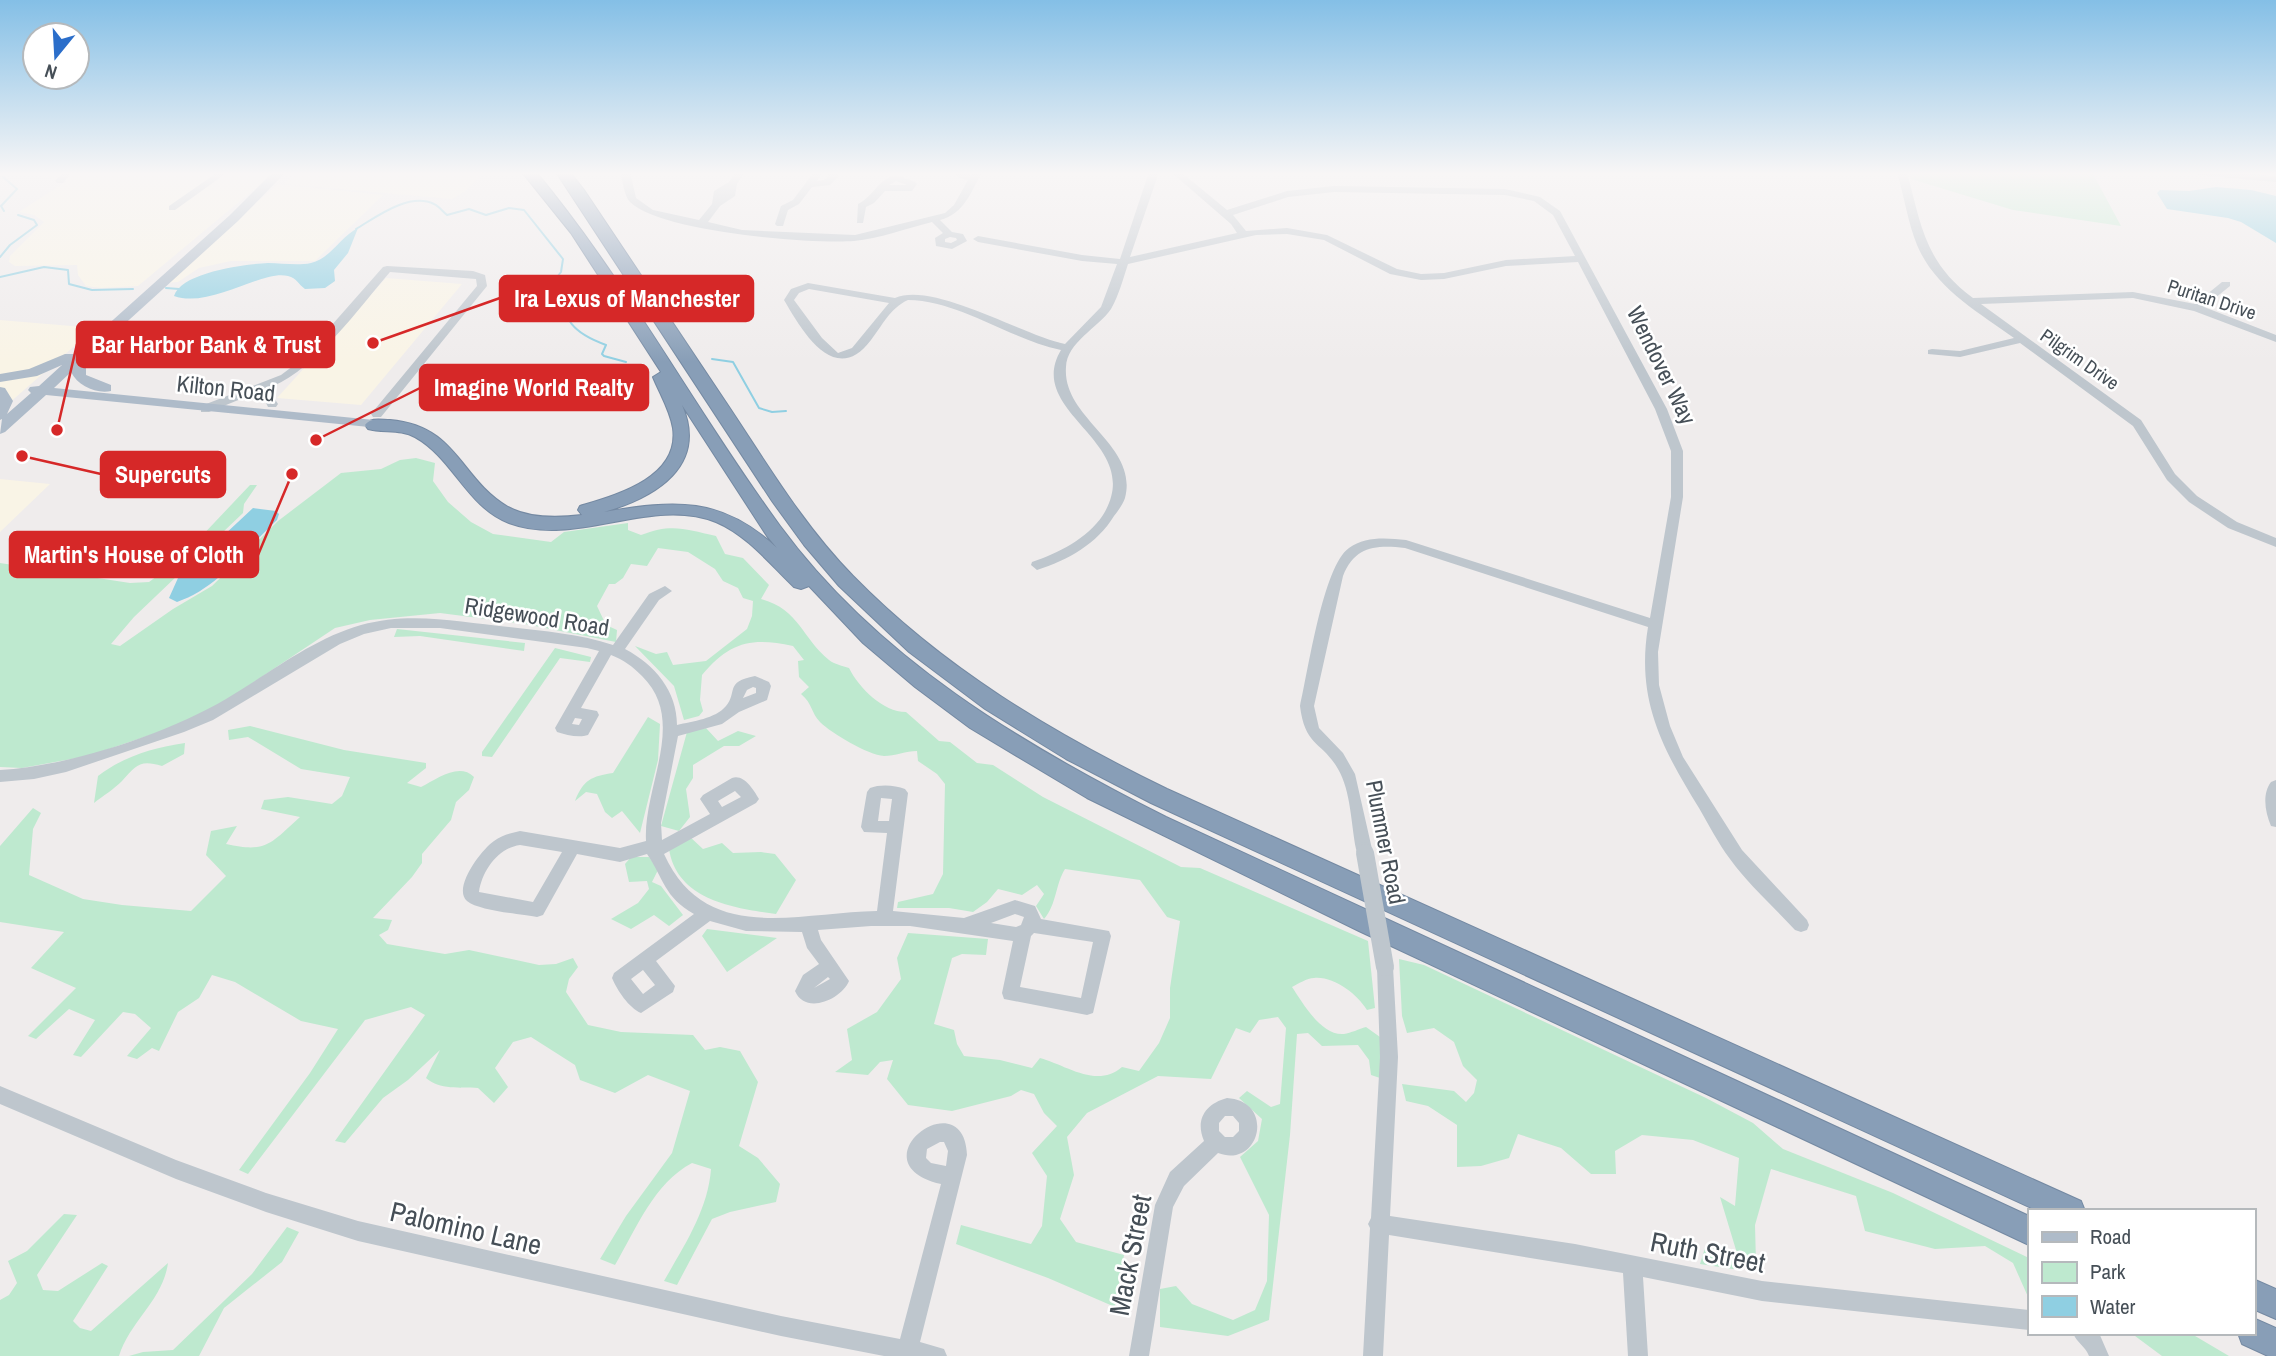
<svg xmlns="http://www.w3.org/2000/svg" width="2276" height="1356" font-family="'Archivo Narrow',sans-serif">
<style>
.commercial{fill:#f9f4e6}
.green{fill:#bee9cf}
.water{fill:#8fcfe2}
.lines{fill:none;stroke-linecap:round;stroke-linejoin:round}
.stream{stroke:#8fcfe2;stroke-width:2}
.highway-casing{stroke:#7489a2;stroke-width:2}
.minor{fill:#bec6cd;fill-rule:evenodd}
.major{fill:#aebbc9;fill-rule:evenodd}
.highway{fill:#889eb7;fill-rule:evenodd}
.minor-bridge-far1{stroke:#bec6cd;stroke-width:14}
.minor-bridge{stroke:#bec6cd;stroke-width:18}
.labels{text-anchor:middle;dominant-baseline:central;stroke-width:5;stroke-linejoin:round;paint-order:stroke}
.far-street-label{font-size:19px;fill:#464f57;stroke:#fff}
.street-label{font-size:23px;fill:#464f57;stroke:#fff}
.near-street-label{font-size:28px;fill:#464f57;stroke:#fff}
.leader{fill:none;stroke:#d62828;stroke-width:2.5}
.callout-dot{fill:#d62828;stroke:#fff;stroke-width:2.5}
.callout{fill:#d62828;stroke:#d62828;stroke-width:2.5}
.callout-label{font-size:24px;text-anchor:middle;font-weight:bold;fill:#fff}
</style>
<rect width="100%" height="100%" fill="#efecec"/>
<path class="commercial" d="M16,172H275L138,286L101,288L86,286L78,275L77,265L15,266L9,262L10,256L44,222L34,215L19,212L67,181Z
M298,172H478L480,177L464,192L452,199L284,184Z
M278,184L383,195L315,261H231L199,268L178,282L164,283Z
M386,278L462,284L361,405L277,398Z
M0,320L95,328L0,411Z
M0,479L50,484L0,532Z"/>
<path class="green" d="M1909,172H2092L2121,226L2013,210L1911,179Z
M416,458L435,463L433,481L448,502L471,522L493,534L551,542L564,532L628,523V530L641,535C671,523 686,529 716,536L725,554L743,558L769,585L761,599C799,609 802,638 829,660C834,664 843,666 849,668C859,688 883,712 906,712L939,741L950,742L977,763L993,765L1043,797L1181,867L1200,868L1368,941L1375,1008L1367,1010C1357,994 1334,976 1314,978C1307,978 1298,984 1292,987C1303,1003 1321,1036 1344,1034C1351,1033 1359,1029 1366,1027L1380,1037V1078L1371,1075L1369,1060L1358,1045L1322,1046L1308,1033L1297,1034L1290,1135L1269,1320L1228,1336L1160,1327V1289L1176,1286L1192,1304L1233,1320L1255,1310L1267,1281L1269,1215L1240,1157L1258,1141L1262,1119L1239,1098L1247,1091L1271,1107L1280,1104L1286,1028L1278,1017L1259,1020L1250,1033L1236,1028L1211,1079L1158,1076L1087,1113L1067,1137L1074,1175L1060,1219L1076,1242L1124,1255L1115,1307L1048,1278L956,1244L961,1225L1031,1244L1042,1226L1047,1176L1032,1153L1057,1126L1044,1113L1034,1094L1021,1090L1011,1096L952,1111L908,1105L887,1079L893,1060L880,1062L868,1075L835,1072L852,1060L847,1029L877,1012L901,979L897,958L908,933L988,939L986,955L962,954L952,958L934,1024L954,1030L957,1044L964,1056L1000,1060L1032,1068L1040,1058C1066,1065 1097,1089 1122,1067L1139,1071L1159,1043L1170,1018V988L1180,921L1167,917L1140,880L1065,869C1055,885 1057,904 1044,919L1036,906L1044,894L1037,885L1022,895L998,889L987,902L973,912L949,908H897L898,902L933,894L943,874L945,784L937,774L918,761L917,751C906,751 895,756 884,756C868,755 831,733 820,722C811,713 813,704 801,694L809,687L799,677L798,661L804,660L793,646C751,637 730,642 702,675L700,700L703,711L699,716L684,720L674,686L635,646L656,654L667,652L673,665L706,661L747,629L752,616L753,601L743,598L738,588L723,581L715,569L688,552L658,548L647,566L631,564L623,578L615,584H609L597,606L606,625L617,630L616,642L525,624L440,613L370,620L335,628L212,710L162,731L88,756L22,768L0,767V563L130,583L149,582L179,560L250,485H257L244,504L243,513L134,617L111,644L120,646L173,609L212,586L278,521L341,473L381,469L400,460Z
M397,629L525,643L524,651L420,636L394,637Z
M555,648L591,657L590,662L560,658L492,757L482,756V752Z
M648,717L660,724L658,760L640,833L622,811L612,818L605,812L597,794L586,792L575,801C583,780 592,776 613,773Z
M250,726L344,750L426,763V768L407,783L421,787C437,779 459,762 474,777L469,790L456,802L451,820L422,854V863L412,877L373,918L392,920L388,930L379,935L387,944L445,954L469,950L539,965L556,964L573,958L578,967L569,979L566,992L588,1025L621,1032L693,1035L705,1050L720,1047L740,1051L758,1082L739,1146L758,1158L780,1184L776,1202L730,1212L712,1219L677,1285L664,1281C684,1246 708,1210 711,1169L692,1163C654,1183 636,1229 615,1265L600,1259L626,1216L672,1153L690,1091L648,1075L615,1093L580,1080L575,1065L531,1037L513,1042L495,1068L508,1087L494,1103L478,1088C461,1087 439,1090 426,1078L440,1050L408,1080L383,1098L345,1143L335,1141L425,1015L411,1007L365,1020L248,1174L239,1170L310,1073L338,1029L301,1021L235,982L212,975L199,998L178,1012L159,1051L152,1048L137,1059L127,1056L151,1028L135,1014L123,1012L81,1057L73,1055L95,1020L69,1009L36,1039L28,1036L76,988L31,968L64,932L0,922V846L33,808L41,813L33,829L29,875L83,899L122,905L191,911L226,876L206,855L211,831L237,826L226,844C267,853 270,844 300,817L261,809L264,800L288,797L332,804L342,796L350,777L301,769L248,737L229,740L228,730Z
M706,728L718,741L738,731L756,736L739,746H724L693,765V778L686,789L690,817L679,831L661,826L687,732Z
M185,743L184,754L162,766C139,759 136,766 122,781C114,789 103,796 94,803L98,776C124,756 153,748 185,743Z
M689,836L703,849L722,843L733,853L761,852L775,854L796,880L776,914C733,908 677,900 669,849Z
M631,857H649L658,870L652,882L661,886L683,915L669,926L654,915L631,929L611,919L638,903L649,889L647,881L629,882L625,864Z
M707,929L777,938L727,972L702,936Z
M1399,959L1424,965L1706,1098L1753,1123L1783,1149L1893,1193L2029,1258V1299L2013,1263L1985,1246L1935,1249L1865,1231L1856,1196L1771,1169L1755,1225L1756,1263L1733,1269L1700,1264L1705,1248L1736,1250L1720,1197L1735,1206L1739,1158L1693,1140L1642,1135L1615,1151L1616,1174H1591L1561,1148L1518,1134L1509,1158L1481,1166L1457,1167V1125L1428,1106L1406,1101L1402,1084L1454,1091L1466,1102L1474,1093L1477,1080L1463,1066L1454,1042L1434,1028L1407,1033L1402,1016Z
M64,1214L77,1215L37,1275L43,1290L58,1291L102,1263L108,1266L73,1321L80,1328L91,1331L168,1263C163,1300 130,1321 119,1356H0V1300L9,1295L17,1283L8,1261L27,1251Z
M287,1227L299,1232L282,1262L224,1308L199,1356H129L143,1352L173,1350L252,1274Z
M2131,1333H2190L2229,1356H2162Z"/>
<path class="water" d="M2216,187L2251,190L2276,196V243L2241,222L2228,218L2167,209L2157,193L2160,190L2189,191Z
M358,228L348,253L334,270L335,281L325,288L305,289C298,284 297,278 288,276C263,269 210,309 174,296C181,272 246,264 268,263C282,263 297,266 311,263C331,258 340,237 358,228Z
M253,508L276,511L279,514L277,520C247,548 217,589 177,602L169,598L178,578Z"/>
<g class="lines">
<path class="stream" d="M3,177L17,189L1,206L4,211
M356,229C376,217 409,192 434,204C439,206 443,212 447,215L469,209L486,215L509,208L524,210L563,259L561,272L554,281C566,318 567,331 606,345L602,354L604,356L626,362
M0,257L10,245L37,225L34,220L18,215
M0,277L44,267L68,270L69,284L92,290L133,289
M166,288L179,289
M712,359L733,362L759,408L772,412L786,411"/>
<defs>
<path id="highway" d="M522,172H536C628,283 695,410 780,526C878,659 1021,744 1166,817L2029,1216V1245L1359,931L1087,798L970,728L915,687L863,643L809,586L801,589L794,587C770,564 747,535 716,522C650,496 577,548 509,523C467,507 453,458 415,437C401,429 383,433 368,429L365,425C371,417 381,420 390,420C458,426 459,478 508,507C530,519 558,518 582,515L578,510L580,506C616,495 680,478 673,428C670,410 660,394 653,377L661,372L571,233ZM682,405L767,536L777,548C721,496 675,500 604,512C656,497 708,466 682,405Z
M556,172H570L584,190C631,260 678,331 725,401C766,462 802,524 853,576C943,668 1052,733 1167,789L2081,1201L2085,1211H2038L1151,803L1066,759L985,709L909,652L839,586L804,545L772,501Z
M2253,1279L2276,1289V1319L2253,1309Z
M2253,1318L2276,1328V1356H2268L2242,1344L2238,1333H2253Z"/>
</defs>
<use href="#highway" class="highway-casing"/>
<path class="minor" d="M63,172H72L63,183H57L55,181Z
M218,172H228L175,210H169V206Z
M620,172H630L636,198L653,210L699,220L712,204L714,191L729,182L736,172H745L737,184L735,196L720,206L708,222L742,230L855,235L945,213L954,205L968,180L959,178L954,172L971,175L972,172H982C971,192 964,214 940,220L952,232L963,234L967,241L952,249L936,246L935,238L943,233L932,222C908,228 878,239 854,241C809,244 661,232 630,202C624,196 623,181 620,172ZM950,237L956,238L957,240L951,243L945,242V239Z
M814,172H823L817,181L824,180L829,176L827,172H837L839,176L830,185L812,187L799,204L788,210L783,226H777L775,224L781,206L793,200Z
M1149,172H1159L1130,257L1237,233L1231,224L1171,172H1181L1227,210L1287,191L1334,186L1505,189L1540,197L1560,211L1667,409L1683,451V497L1658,652L1659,685L1670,726L1683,757L1742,850L1807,920L1809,925L1807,930L1801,932L1795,930C1774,907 1748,884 1730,859C1718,843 1709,825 1699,808C1662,748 1636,700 1648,627L1405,548C1376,545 1355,546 1343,576L1314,706L1319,728L1343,753L1355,774L1372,849L1370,854L1364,856L1358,854L1356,849C1351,824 1351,791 1338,769C1322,741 1305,747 1300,706C1308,672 1323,566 1349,548C1365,536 1387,538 1406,540L1650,618L1671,497V451L1655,409L1578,262L1506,266L1444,279L1421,280L1390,274L1324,240L1287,234L1256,235L1128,264C1123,279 1119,295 1111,309C1098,328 1067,342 1066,367C1062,419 1139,444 1125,498C1123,504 1118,511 1114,516C1097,544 1068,560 1037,570L1031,565L1032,562C1058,553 1087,539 1103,515C1148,442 1023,414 1061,350C1009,339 961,301 908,300C890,308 882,326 871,340C835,388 802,331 784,300L791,289L808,283L895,298C933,281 1022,335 1065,344L1101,307L1117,264L1082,261L978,242L973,239L978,236L1082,255L1120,259ZM1334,192L1505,195L1534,201L1553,215L1575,256L1506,260L1444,273L1421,274L1397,269L1327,235L1287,228L1246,231L1233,215L1288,197ZM809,289L889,303L852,348L838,353L822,338L794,300L799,293Z
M1897,172H1907C1921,225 1925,263 1973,298L2133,292L2195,304L2222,282H2230V286L2204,307L2276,335V342L2194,311L2133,298L1981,304L2141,420L2175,474L2197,496L2237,522L2276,538V547L2228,528L2189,502L2167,480L2133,426L2020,343L1960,357L1928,354V350L1932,349L1960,351L2014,338C1978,312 1935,288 1917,245C1908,223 1904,196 1897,172Z
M2194,172H2231L2276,176V182L2198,175Z
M896,175L915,182L917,184L912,191H885L874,203L866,207L863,223H857L858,204C874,196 877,180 896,175ZM896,181L907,185H889Z
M387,266L473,271L485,275L487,286L381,417H373L371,414L477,286L476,279L390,272C359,308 316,368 273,386L271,393L278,404L276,407H268L260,391L209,412H201V406L281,375L301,360L383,267Z
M665,586L672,591L659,600L625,649C655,665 677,691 677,725C693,721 715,719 726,706C738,692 724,682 755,676L769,682L771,686L767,700L739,712L722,724L678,736L661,823L662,840L710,814L700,799L703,795L732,778C744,774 753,789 759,799L756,803L664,854C706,946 798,912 877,911L887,833L864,832L861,827L867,792L870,788C880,784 895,785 905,789L908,793L893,911L964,918L1015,900L1035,906L1041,919L1109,931L1111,936L1093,1013L1087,1015L1004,999L1002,993L1013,941L910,926H871L818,930L821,940L849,981C841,1000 805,1015 795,991L803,975L819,964L807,948L802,932L746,931L710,921L656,961L675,986L673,992L641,1013C629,1008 617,990 612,978L614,973L694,914C664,897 664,879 647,854L620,862L577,854L543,915L537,917C521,914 479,911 467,901C452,888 482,849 494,841C502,835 511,833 520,831L620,848L646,841C643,786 688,721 642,676C632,666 624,660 611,655L581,708L597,711L599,715L588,735C579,738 566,735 557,732L555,728L599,651L587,648L440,628H391L364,634L340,644L213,720L184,732L66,772L34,779L0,782V770C70,766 166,734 226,699C270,673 312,639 361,625C411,611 459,622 509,627C544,631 580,634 613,645L649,594ZM753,687L756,688V693L743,698L747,690ZM575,718L582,719L579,725L572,724ZM735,791L741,797L722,807L718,801ZM881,798L892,799L889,821H878ZM520,845L562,852L533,902L479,892C482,871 498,848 520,845ZM1015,914L1024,917L1021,925L1016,927L991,923ZM1034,933L1093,942L1081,998L1020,987L1031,936ZM643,970L655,985L643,994L631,979ZM828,977L830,979L814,988Z
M2276,780V827L2271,826C2265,812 2262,794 2271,782Z
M1385,959L1391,962L1393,967L1398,1057L1390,1216L1575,1244L1762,1281L2029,1310V1330L1762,1301L1643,1277L1648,1356H1628L1623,1273L1389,1235L1383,1356H1363L1370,1228L1368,1224L1371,1218L1380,1057L1377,967L1379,962Z
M0,1086L176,1160L266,1193L358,1221L781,1316L900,1339L941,1184C852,1163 964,1078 967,1155L920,1342L944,1349L947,1356H884L781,1336L358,1241L266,1212L176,1179L0,1104ZM940,1142H944L948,1151L946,1166L931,1163L926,1158L927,1149Z
M1227,1098C1276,1101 1260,1169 1218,1153L1184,1186L1173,1207L1149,1356H1129L1155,1205L1170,1172L1204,1141C1195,1120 1205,1104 1227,1098ZM1225,1116H1233L1239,1123V1131L1233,1137H1225L1219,1131V1123Z
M2073,1333H2099L2109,1356H2089C2085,1346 2077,1343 2073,1333Z"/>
<path class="major" d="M273,172H286L238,221L86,359V375L111,385V391C96,394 78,386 71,372L54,388L374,420L381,425L379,428L46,395L5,432L0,434L2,419L0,420V387L5,388L13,401L7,414L31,393L28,390L30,387L39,386L62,365L37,376L0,382V374L29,369L65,354H75L230,215Z"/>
<use href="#highway" class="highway"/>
<path class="minor-bridge-far1" d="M1364,849L1365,855"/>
<path class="minor-bridge" d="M1365,853L1385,967"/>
</g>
<linearGradient id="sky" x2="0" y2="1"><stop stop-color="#84bfe6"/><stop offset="0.48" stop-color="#f8f6f6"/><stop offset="1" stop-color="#f8f6f6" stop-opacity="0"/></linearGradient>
<rect width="2276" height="362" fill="url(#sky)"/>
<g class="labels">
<g class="far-street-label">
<text transform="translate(2212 299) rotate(18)">Puritan Drive</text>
<text transform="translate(2080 359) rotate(35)">Pilgrim Drive</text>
</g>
<g class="street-label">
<text transform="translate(1662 365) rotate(64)">Wendover Way</text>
<text transform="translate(226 388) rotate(6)">Kilton Road</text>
<text transform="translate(537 616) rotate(9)">Ridgewood Road</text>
<text transform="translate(1386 842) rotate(79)">Plummer Road</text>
</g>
<g class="near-street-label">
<text transform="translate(466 1228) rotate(13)">Palomino Lane</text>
<text transform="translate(1708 1252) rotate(11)">Ruth Street</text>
<text transform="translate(1130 1255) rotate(-79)">Mack Street</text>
</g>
</g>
<path class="leader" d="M373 343L500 298M57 430L77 344M316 440L420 388M22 456L101 474M292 474L258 555"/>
<g class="callout-dot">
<circle cx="373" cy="343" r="7"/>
<circle cx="57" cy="430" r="7"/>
<circle cx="316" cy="440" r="7"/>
<circle cx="22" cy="456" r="7"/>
<circle cx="292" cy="474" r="7"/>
</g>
<g class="callout">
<rect x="500" y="276" width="253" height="45" rx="7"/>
<rect x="77" y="322" width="257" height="45" rx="7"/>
<rect x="420" y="365" width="228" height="45" rx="7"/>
<rect x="101" y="452" width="124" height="45" rx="7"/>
<rect x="10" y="532" width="248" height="45" rx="7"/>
</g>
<g class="callout-label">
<text x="627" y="307">Ira Lexus of Manchester</text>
<text x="206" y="353">Bar Harbor Bank &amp; Trust</text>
<text x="534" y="396">Imagine World Realty</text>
<text x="163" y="483">Supercuts</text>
<text x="134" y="563">Martin's House of Cloth</text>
</g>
<rect x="2028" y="1209" width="228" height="126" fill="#ffffff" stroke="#b5b9bc" stroke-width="2"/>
<rect x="2042" y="1232" width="35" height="10" fill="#aebbc9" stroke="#b5b9bc" stroke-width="2"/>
<text x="2090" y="1244" font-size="21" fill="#464f57">Road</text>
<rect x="2042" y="1262" width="35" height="21" fill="#bee9cf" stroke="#b5b9bc" stroke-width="2"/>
<text x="2090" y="1279" font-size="21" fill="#464f57">Park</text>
<rect x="2042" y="1296" width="35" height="21" fill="#8fcfe2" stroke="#b5b9bc" stroke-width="2"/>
<text x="2090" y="1314" font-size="21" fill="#464f57">Water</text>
<g transform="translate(56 56) rotate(198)"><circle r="33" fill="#ffffff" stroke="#b5b9bc" stroke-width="2"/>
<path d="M0-5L12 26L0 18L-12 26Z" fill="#2b6eca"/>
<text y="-10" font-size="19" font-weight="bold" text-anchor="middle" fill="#464f57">N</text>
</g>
</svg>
